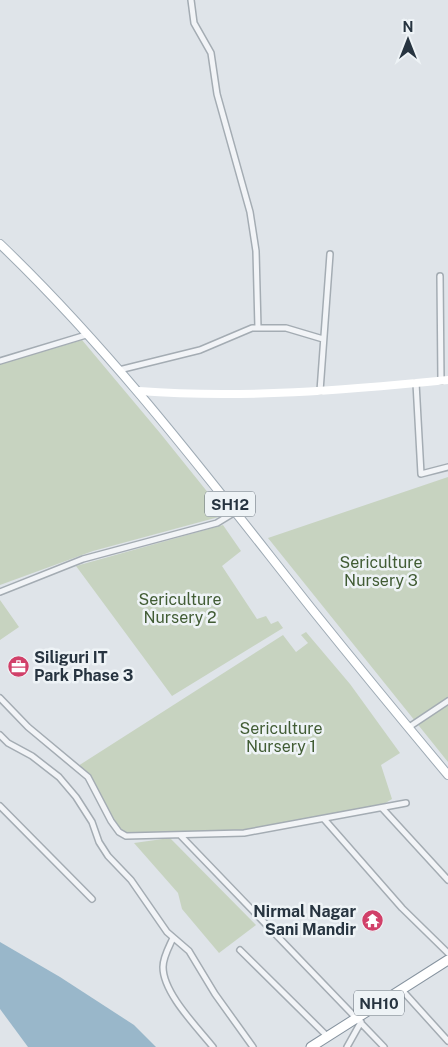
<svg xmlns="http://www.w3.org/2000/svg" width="448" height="1047" font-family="'Public Sans',sans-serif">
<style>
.green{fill:#c7d3c0}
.water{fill:#99b7ca}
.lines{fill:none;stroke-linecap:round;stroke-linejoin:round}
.street-casing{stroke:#a4acb3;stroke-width:8}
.primary-casing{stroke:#9eaab4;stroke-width:10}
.highway-casing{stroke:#86939f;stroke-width:11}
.street{stroke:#f2f4f7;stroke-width:5}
.secondary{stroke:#fff;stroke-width:8}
.primary{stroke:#fff;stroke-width:8}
.highway{stroke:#fff;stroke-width:9}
.labels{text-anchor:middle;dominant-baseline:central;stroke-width:5;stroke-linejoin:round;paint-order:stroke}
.shield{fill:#eef3f6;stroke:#636d77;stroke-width:1}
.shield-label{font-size:15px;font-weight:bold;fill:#273440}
.park-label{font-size:16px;fill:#415c34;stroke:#eef3f6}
.poi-label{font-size:16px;font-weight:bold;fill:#273440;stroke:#eef3f6;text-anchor:start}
</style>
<rect width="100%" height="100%" fill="#dfe4e9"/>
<path class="green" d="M82,340L160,433L226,515L93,551L0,585V364Z
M448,477V762L268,538Z
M223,525L241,551L222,566L257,619L266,616L271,624L278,621L283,628L172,696L76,566Z
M0,600L19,627L0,640Z
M306,632L350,684L400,753L381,765L392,799L382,805L246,831L127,834C109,825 103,797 93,780C89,775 83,770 78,766L283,635L296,652L308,643L301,635Z
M170,838L256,925L219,953L182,909L178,893L134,843Z"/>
<path class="water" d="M0,942L60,977L134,1025L156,1047H28L0,1009Z"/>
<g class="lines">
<defs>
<path id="street" d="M191,0L194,23L211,53L217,94L250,212L256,251L258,328
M440,276L441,381
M0,361L86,335
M119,370L200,350L252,328H286L323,339
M416,383L421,474L448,467
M320,391L330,254
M0,592L83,559L217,523L235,512
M0,698L28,727L88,777L111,821L119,832L126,836L244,833L406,803
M409,727L448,701
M0,735L8,743L32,756L59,777L76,797L92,822L99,842L108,856L131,880L167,932L189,951L215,994L253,1047
M0,806L92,899
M382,808L448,880
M324,819L402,908L448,953
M181,836L384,1047
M173,938C169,947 163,957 163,967C163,993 197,1027 213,1047
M240,950L327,1036
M401,989L448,1041
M347,1047L361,1022"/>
<path id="primary" d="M0,244C116,355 212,483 311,608C356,664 402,720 448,775"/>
<path id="highway" d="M311,1047L448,960"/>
</defs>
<use href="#street" class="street-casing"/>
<use href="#primary" class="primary-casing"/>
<use href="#highway" class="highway-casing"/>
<use href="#street" class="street"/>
<path class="secondary" d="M139,391C242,399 346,390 448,380"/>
<use href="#primary" class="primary"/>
<use href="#highway" class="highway"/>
</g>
<defs>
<symbol id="office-disc" viewBox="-11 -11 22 22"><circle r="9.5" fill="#d14069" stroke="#eef3f6"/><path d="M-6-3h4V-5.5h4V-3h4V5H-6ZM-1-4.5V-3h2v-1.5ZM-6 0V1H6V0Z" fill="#fff"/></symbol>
<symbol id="temple-disc" viewBox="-11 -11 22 22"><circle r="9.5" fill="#d14069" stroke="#eef3f6"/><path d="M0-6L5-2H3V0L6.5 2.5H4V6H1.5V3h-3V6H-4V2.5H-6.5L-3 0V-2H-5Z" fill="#fff"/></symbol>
</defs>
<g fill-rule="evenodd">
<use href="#office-disc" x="6" y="654" width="25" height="25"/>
<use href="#temple-disc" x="360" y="908" width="25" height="25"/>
</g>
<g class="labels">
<g class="shield">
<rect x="205" y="491.5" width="50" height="25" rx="4"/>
<rect x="354" y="990.5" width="50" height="25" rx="4"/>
</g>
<g class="shield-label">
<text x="230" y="504">SH12</text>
<text x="379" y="1003">NH10</text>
</g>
<g class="park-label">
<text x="381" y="562">Sericulture<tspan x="381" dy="18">Nursery 3</tspan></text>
<text x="180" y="599">Sericulture<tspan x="180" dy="18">Nursery 2</tspan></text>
<text x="281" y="728">Sericulture<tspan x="281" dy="18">Nursery 1</tspan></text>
</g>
<g class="poi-label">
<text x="34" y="657">Siliguri IT<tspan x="34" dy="18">Park Phase 3</tspan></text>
<text x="356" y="911" text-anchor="end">Nirmal Nagar<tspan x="356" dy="18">Sani Mandir</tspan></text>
</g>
</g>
<g transform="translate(408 40)" stroke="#eef3f6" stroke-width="4" paint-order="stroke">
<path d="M0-4L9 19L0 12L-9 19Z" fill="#273440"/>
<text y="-8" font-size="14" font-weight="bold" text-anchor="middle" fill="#273440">N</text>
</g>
</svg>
